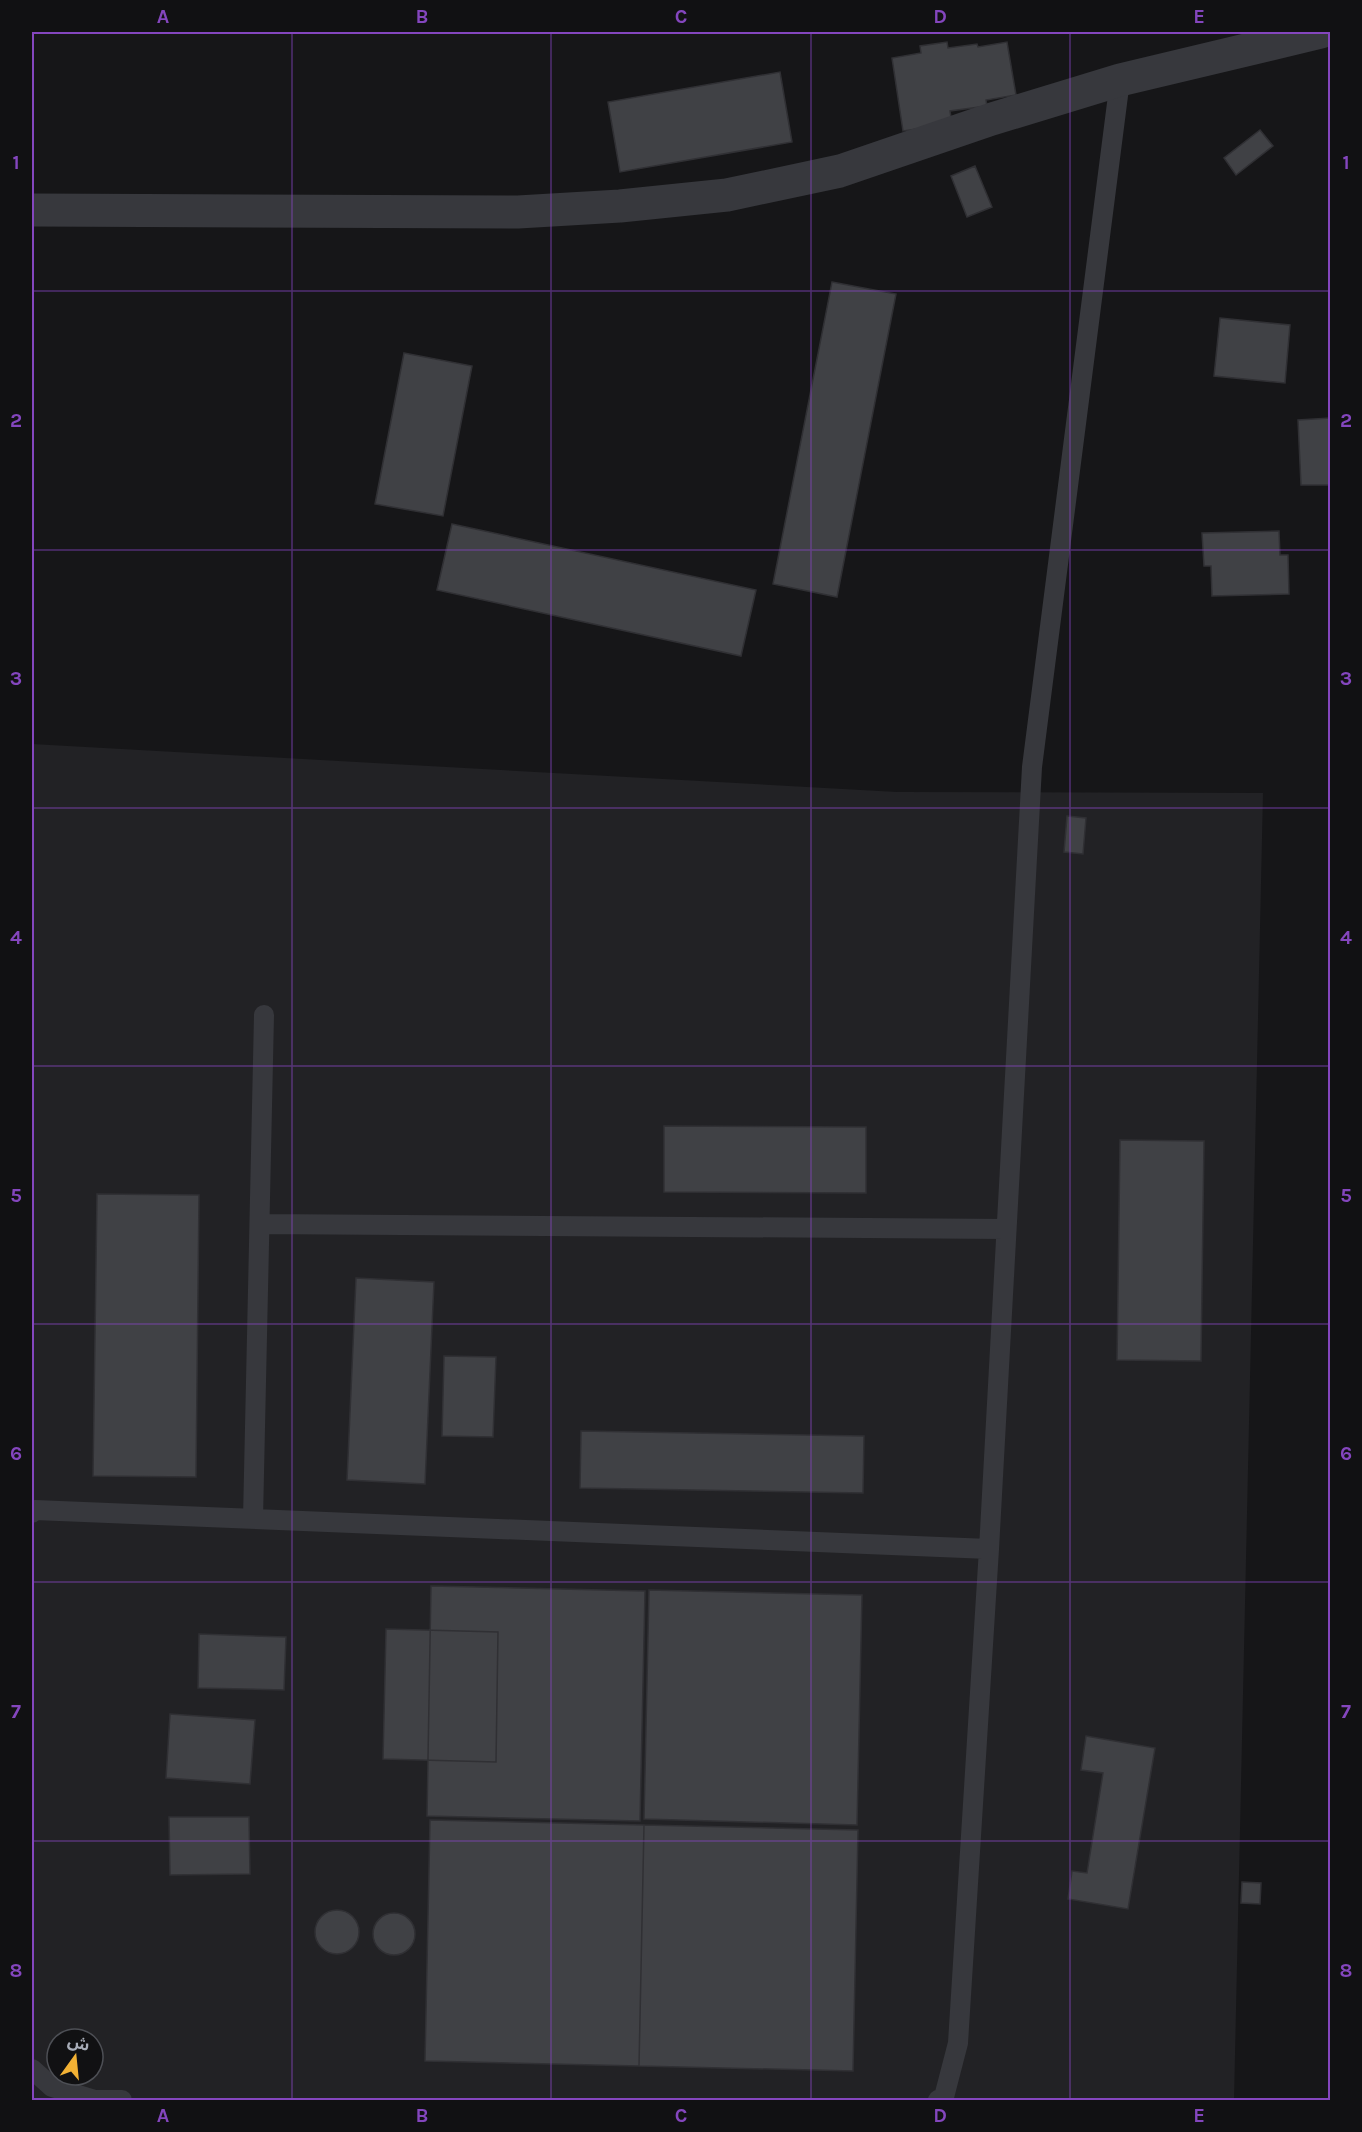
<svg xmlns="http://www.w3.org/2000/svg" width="1362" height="2132" font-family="Karla,'Noto Sans Arabic',sans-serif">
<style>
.built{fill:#222225;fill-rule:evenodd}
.building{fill:#404145;stroke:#303034;stroke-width:1.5}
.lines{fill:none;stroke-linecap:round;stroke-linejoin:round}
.service{stroke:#37383d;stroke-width:20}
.minor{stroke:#37383d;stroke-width:33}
.grid{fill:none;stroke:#8446be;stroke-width:1.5;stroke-opacity:0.55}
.neatline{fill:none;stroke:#8446be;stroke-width:2}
.grid-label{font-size:20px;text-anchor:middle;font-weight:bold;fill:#8446be}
</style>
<rect width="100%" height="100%" fill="#161618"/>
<path class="built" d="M32,744L897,792L1263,793L1234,2100H32ZM57,2039H93V2075H57Z"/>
<path class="building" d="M947,42L948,48L977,44L978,47L1007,42L1016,95L986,100L987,106L950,111L952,124L903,131L892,58L921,53L920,46Z
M780,72L792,142L620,172L608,102Z
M1260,130L1273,146L1236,175L1224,158Z
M975,166L992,207L967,217L951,176Z
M832,282L896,294L837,597L773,584Z
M1220,318L1290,325L1285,383L1214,376Z
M404,353L472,366L443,516L375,504Z
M1330,418V485H1301L1298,420Z
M452,524L756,590L741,656L437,590Z
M1279,531L1280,555H1288L1289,594L1212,596L1211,566H1204L1202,533Z
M1067,816L1086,818L1083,854L1064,852Z
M664,1126L866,1127V1193L664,1192Z
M1120,1140L1204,1141L1201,1361L1117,1360Z
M97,1194L199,1195L196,1477L93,1476Z
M356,1278L434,1282L425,1484L347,1480Z
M444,1356L496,1357L493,1437L442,1436Z
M581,1431L864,1436L863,1493L580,1488Z
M431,1586L645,1591L640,1821L427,1816Z
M649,1590L862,1595L857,1825L644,1819Z
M386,1629L498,1632L496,1762L383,1759Z
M199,1634L286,1637L284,1690L198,1688Z
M170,1714L255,1720L250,1784L166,1778Z
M1086,1736L1155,1748L1128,1909L1068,1899L1072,1871L1087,1873L1103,1773L1081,1770Z
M169,1817H249L250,1874L170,1875Z
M430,1820L644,1825L639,2066L425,2061Z
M644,1825L858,1830L853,2071L639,2066Z
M1242,1882L1261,1883L1260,1904L1241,1903Z
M315 1932a22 22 0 1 1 44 0a22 22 0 1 1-44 0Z
M373 1934a21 21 0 1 1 42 0a21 21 0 1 1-42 0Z"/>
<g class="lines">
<path class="service" d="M260,1224L1006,1229
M32,1513L35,1510L989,1549
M253,1519L264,1015
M32,2069L52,2087L95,2100H122
M938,2100L944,2097L958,2043L989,1549L1032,767L1120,80"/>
<path class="minor" d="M32,210L518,212L620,206L727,195L840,171L992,119L1120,80L1321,32"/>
</g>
<path class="grid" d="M292,32V2100M551,32V2100M811,32V2100M1070,32V2100M32,291H1330M32,550H1330M32,808H1330M32,1066H1330M32,1324H1330M32,1582H1330M32,1841H1330"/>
<rect width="1362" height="2132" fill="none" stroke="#111113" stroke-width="66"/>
<g transform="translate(75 2057) rotate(15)"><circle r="28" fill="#111113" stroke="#4d4f55" stroke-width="1.5"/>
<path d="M0-4.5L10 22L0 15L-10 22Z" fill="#f2b134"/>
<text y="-9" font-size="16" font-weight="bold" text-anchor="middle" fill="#a8adb8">ش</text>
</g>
<rect x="33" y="33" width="1296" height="2066" class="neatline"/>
<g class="grid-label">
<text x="163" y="23">A</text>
<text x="422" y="23">B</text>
<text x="681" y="23">C</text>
<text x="940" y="23">D</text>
<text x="1199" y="23">E</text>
<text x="16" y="169">1</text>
<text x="1346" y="169">1</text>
<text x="16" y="427">2</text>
<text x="1346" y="427">2</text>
<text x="16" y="685">3</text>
<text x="1346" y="685">3</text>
<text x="16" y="944">4</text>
<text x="1346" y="944">4</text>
<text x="16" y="1202">5</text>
<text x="1346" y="1202">5</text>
<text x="16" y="1460">6</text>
<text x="1346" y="1460">6</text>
<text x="16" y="1718">7</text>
<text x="1346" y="1718">7</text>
<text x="16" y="1977">8</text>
<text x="1346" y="1977">8</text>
<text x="163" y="2122">A</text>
<text x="422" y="2122">B</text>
<text x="681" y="2122">C</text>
<text x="940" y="2122">D</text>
<text x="1199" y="2122">E</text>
</g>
</svg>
